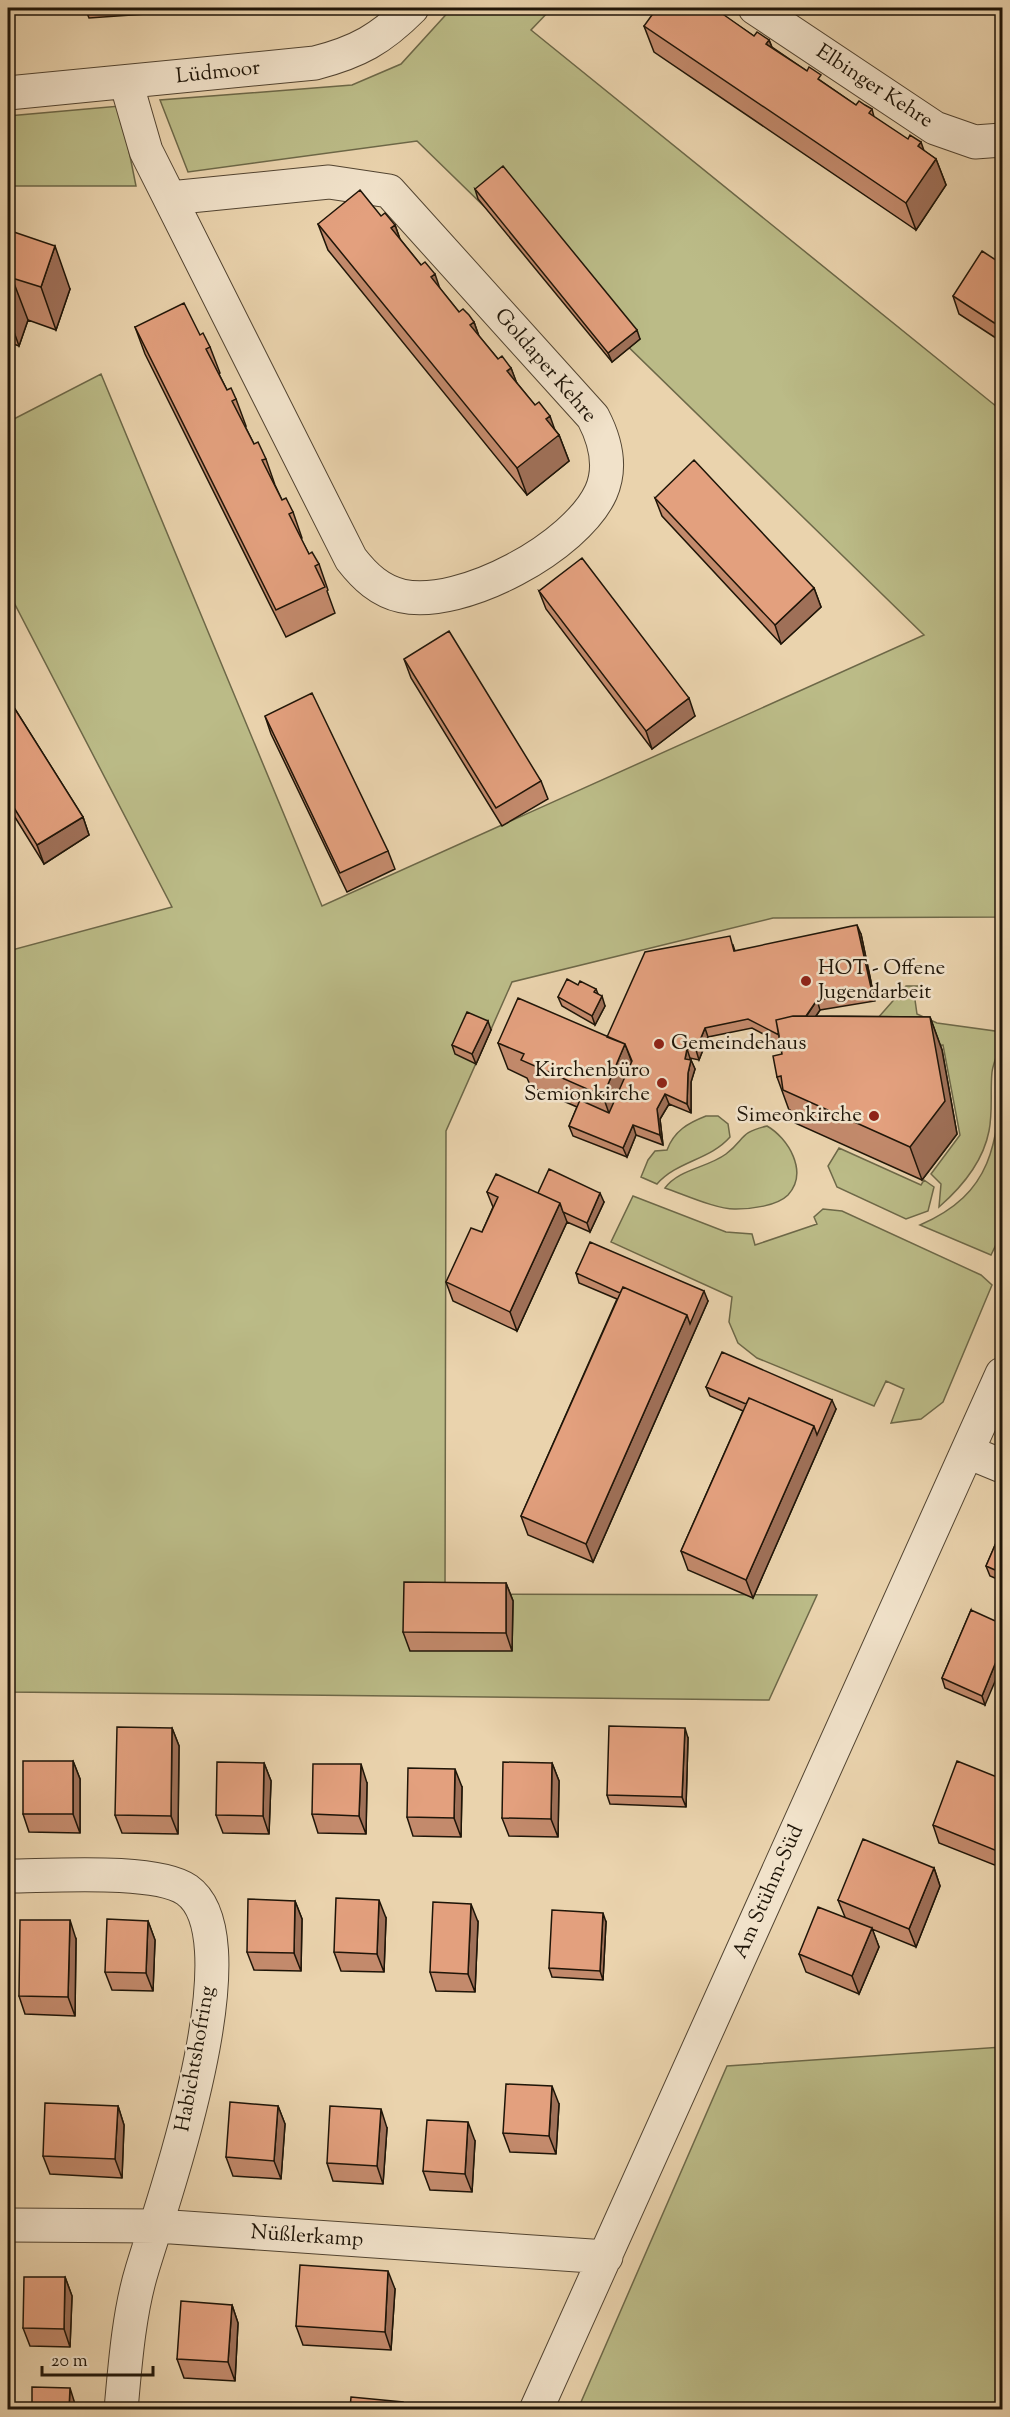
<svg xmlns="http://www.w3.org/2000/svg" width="1010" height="2417" font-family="'Sorts Mill Goudy',serif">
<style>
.green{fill:#bbbb87;stroke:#6d6848;stroke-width:1.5}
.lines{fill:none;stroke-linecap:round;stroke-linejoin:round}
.street-casing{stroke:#524431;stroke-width:35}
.street{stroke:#f1e2ca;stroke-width:33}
.wall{fill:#c38a6c;stroke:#1f1508;stroke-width:1.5}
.shaded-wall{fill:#9f7058;stroke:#1f1508;stroke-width:1.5}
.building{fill:#e3a07e;stroke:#1f1508;stroke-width:1.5}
.poi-dot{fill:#8f2418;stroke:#f1e2ca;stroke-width:2}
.labels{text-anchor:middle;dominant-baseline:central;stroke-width:5;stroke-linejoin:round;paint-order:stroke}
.street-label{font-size:21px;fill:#1f1508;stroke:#f1e2ca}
.poi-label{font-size:21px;fill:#1f1508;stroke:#f1e2ca;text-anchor:start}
</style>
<rect width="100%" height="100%" fill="#ead3ad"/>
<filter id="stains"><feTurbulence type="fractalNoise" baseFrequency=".00333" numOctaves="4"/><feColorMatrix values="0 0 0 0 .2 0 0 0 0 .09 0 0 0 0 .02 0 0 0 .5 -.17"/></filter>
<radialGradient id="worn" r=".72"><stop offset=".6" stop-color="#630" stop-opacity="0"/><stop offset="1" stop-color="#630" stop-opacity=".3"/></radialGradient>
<path class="green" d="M452,8H552L531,30L1002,411V917L773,918L512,982L446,1131L445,1594L817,1595L769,1700L8,1692V951L172,907L8,591V422L101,374L322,906L924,635L417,141L188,172L160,100L352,85L401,64Z
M120,106L136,186H8V116Z
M906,986H922L915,1000L917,1014L937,1023L1002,1032C1002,1049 994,1057 992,1072C990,1091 993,1112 989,1131C983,1162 962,1187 939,1207L941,1184L931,1174L960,1135L943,1045L885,1046L877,1019Z
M1002,1071V1232L991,1255L920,1225C994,1193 997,1143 1002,1071Z
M706,1116H718L728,1124L730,1137C710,1160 677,1161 657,1184L641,1177L648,1160L655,1151L667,1150C674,1131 688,1123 706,1116Z
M767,1126C788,1138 809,1172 788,1195C777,1206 751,1209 736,1209C718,1210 683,1194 665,1188C679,1169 707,1168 726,1154C746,1139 738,1133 767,1126Z
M839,1148L921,1185L924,1180L934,1187L928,1211L906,1219L837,1187L828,1166Z
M633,1196L726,1232L752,1234L755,1245L817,1224L814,1217L823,1209L842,1211L981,1275L992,1285L943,1402L921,1419L891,1423L904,1389L886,1381L874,1406L757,1358L738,1343L729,1322L732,1297L611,1242Z
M1002,2047V2409H578L727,2066Z"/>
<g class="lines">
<defs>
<path id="street" d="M755,8L935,128L975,142L1002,140
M126,82L146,151L351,559C365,577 380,591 402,596C462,609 576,547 601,492C612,467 605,440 593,417L389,191L329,182L170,198
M8,93L315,63C358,52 381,39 412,8
M968,1452L1002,1466
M8,1876C49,1876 156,1868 187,1890C256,1939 162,2203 142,2270C129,2312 125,2365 121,2410
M8,2225L157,2226L606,2257
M536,2410L1002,1374"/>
</defs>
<use href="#street" class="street-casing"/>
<use href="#street" class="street"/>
</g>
<path class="wall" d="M85,8H159L160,13L89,18Z
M723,15L754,36L769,40L772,47L856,105L872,109L874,117L936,159L946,185L916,230L654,52L644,26Z
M475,189L640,339L612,362L478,199Z
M381,216L395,225L400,239L459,312L474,322L479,336L498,359L511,368L516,382L559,435L569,461L527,495L328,250L318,224Z
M8,230L70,289L56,330L28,320L19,346L8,342Z
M1002,264V342L959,314L953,296Z
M135,327L200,335L210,347L220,373L219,374L227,390L236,399L246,426H245L254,444L266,459L275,485L282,500L293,512L302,538L301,539L309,554L319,564L328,590L327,591L335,613L286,637L145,354Z
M655,498L814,588L821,607L781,644L662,516Z
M539,591L695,716L652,749L546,609Z
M404,659L541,781L548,799L502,826L411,678Z
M8,698L83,817L89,835L44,864L8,806Z
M265,716L388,851L395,869L347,892L271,734Z
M861,934L875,1001L820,1010L816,1016L930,1017L942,1050L957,1134L922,1180L795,1123L790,1110H789L777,1077L782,1054L780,1043L752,1028L708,1037L699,1060L690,1058L695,1069L691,1082V1113L669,1104L660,1119L663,1145L636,1135L627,1157L573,1136L569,1126L577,1107L531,1087L527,1078L508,1069L498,1043L607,1037L733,945L735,951Z
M578,985L596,989L598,994L605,1006L595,1025L562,1006L558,997Z
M491,1030L476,1064L455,1054L452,1045Z
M487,1192L538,1193L604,1202L590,1232L567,1222L517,1331L453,1301L446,1282L482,1232L493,1207Z
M576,1273L708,1301L593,1562L528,1535L521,1516L617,1299L579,1283Z
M706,1387L836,1409L753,1598L688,1570L681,1551L743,1411L710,1396Z
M1002,1529V1581L990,1576L986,1566Z
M506,1583L513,1601L512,1651H410L403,1632Z
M971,1610L985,1705L945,1688L942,1678Z
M172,1728L179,1746L178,1834L122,1833L115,1815Z
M688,1738L686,1807L610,1804L607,1795Z
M73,1761L80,1779V1833L29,1832L23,1814Z
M264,1763L271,1781L269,1834L223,1833L216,1815Z
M552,1763L559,1781L558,1837L509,1836L502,1818Z
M1002,1779V1868L939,1843L933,1825Z
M367,1783L366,1834L318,1833L312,1814Z
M462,1787L461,1837L413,1836L407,1817Z
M934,1868L940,1886L916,1947L872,1929L879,1947L859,1994L806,1972L799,1954L845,1917L838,1900Z
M295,1901L302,1919L301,1971L254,1970L247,1952Z
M386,1918L384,1972L341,1971L334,1952Z
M148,1921L155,1940L153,1991L112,1990L105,1972Z
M478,1922L475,1992L436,1991L430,1972Z
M606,1922L603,1980L552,1977L549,1968Z
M76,1939L75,2016L25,2014L19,1996Z
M559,2104L556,2154L510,2152L503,2133Z
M118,2106L124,2125L122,2178L50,2174L43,2156Z
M278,2106L285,2124L281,2179L233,2176L226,2157Z
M387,2128L383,2184L333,2181L327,2163Z
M475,2141L472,2192L430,2190L423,2171Z
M65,2277L72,2296L70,2347L30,2346L23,2328Z
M395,2289L391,2350L303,2345L296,2326Z
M232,2305L238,2323L235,2381L184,2378L177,2359Z"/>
<path class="shaded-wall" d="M719,8H721L730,32L717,10Z
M769,40L779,66L766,44Z
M921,142L930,168L936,159L946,185L916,230L906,203L918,146Z
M395,225L404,251L391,228Z
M55,246L70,289L56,330L41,287Z
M435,274L444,301L431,277Z
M12,278L28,320L19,346L8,315V291Z
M474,322L483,349L470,325Z
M637,330L640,339L612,362L608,353Z
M511,368L521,394L507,371Z
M550,416L557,436L559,435L569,461L527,495L517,468L546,419Z
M814,588L821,607L781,644L775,625Z
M689,698L695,716L652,749L646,731Z
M83,817L89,835L44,864L37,845Z
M857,925L861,934L875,1001L872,992Z
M602,996L605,1006L595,1025L592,1016Z
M817,1000L820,1010L807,1029L804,1020Z
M930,1017L942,1050L957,1134L922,1180L910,1147Z
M488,1021L491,1030L476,1064L472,1054Z
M705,1028L708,1037L699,1060L696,1050Z
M625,1044L635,1071L612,1122L603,1096Z
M687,1049L690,1058L689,1068L685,1059Z
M691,1060L695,1069L691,1082V1113L687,1104L688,1073Z
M665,1094L669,1104L660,1119L663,1145L660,1135L657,1109Z
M633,1125L636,1135L627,1157L623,1148Z
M600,1193L604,1202L590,1232L587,1223Z
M560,1203L567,1222L517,1331L510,1312Z
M704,1291L708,1301L593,1562L586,1544L687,1315Z
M832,1400L836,1409L753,1598L746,1580L814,1426Z
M506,1583L513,1601L512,1651L506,1633Z
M1002,1647V1665L985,1705L982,1696Z
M172,1728L179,1746L178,1834L171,1816Z
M685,1728L688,1738L686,1807L682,1797Z
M73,1761L80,1779V1833L73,1814Z
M264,1763L271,1781L269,1834L263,1816Z
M552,1763L559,1781L558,1837L551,1819Z
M361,1764L367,1783L366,1834L359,1816Z
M455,1769L462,1787L461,1837L454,1818Z
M934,1868L940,1886L916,1947L909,1929Z
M379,1900L386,1918L384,1972L377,1954Z
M295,1901L302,1919L301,1971L294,1953Z
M471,1904L478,1922L475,1992L468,1974Z
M603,1913L606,1922L603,1980L600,1971Z
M70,1920L76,1939L75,2016L68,1997Z
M148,1921L155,1940L153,1991L146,1973Z
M872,1928L879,1947L859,1994L852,1976Z
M552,2086L559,2104L556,2154L549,2136Z
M118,2106L124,2125L122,2178L115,2159Z
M278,2106L285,2124L281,2179L274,2161Z
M381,2109L387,2128L383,2184L377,2166Z
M468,2122L475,2141L472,2192L465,2174Z
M388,2271L395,2289L391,2350L385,2332Z
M65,2277L72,2296L70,2347L64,2329Z
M232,2305L238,2323L235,2381L228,2362Z
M70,2388L76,2407V2409H69Z"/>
<path class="building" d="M657,8H719L717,10L754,36L757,32L769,40L766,44L807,71L809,67L821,75L818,79L856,105L859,101L865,105L872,109L869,113L908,139L910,135L921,142L918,146L936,159L906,203L644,26Z
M503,166L637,330L608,353L475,189Z
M360,190L381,216L385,213L395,225L391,228L421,265L425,262L435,274L431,277L459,312L463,309L469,315L474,322L470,325L498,359L502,356L511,368L507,371L535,405L539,402L550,416L546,419L559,435L517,468L318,224Z
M8,230L55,246L41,287L12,278L8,291Z
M982,251L1002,264V328L953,296Z
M184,303L200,335L203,333L210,347L206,349L227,390L231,388L236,399L232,401L254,444L258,442L266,459L262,460L282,500L286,498L293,512L289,514L309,554L312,552L319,564L315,566L325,587L276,610L135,327Z
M694,460L814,588L775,625L655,498Z
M582,558L689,698L646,731L539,591Z
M449,631L541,781L496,808L404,659Z
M312,693L388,851L340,873L265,716Z
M8,698L83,817L37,845L8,798Z
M857,925L872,992L817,1000L806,1016H793L776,1020L779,1035L748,1019L705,1028L696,1050L687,1049L685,1059L691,1060L688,1073L687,1104L665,1094L657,1109L660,1135L633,1125L623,1148L569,1126L580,1100L609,1113L632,1061L625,1044L607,1037L645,952L730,936L734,951Z
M567,979L578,985L580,981L596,989L594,992L602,996L592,1016L558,997Z
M518,998L625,1044L603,1096L521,1060L524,1054L498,1043Z
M467,1012L488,1021L472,1054L452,1045Z
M793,1016L930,1017L945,1101L910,1147L783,1090L781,1076L777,1077L773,1056L782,1054L776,1020Z
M549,1169L600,1193L587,1223L563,1212L560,1203L538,1193Z
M496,1174L560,1203L510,1312L446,1282L471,1228L482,1232L498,1197L487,1192Z
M590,1242L704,1291L690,1324L687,1315L623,1287L620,1293L576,1273Z
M623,1287L687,1315L586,1544L521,1516Z
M722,1352L832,1400L817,1435L814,1426L749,1398L746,1404L706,1387Z
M749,1398L814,1426L746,1580L681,1551Z
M1002,1529V1573L986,1566Z
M404,1582L506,1583V1633L403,1632Z
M971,1610L1002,1624V1647L982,1696L942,1678Z
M609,1726L685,1728L682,1797L607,1795Z
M117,1727L172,1728L171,1816L115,1815Z
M23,1761H73V1814H23Z
M957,1761L1002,1779V1853L933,1825Z
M217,1762L264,1763L263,1816L216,1815Z
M503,1762L552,1763L551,1819L502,1818Z
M313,1764H361L359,1816L312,1814Z
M408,1768L455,1769L454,1818L407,1817Z
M863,1839L934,1868L909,1929L838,1900Z
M336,1898L379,1900L377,1954L334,1952Z
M248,1899L295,1901L294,1953L247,1952Z
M433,1902L471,1904L468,1974L430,1972Z
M818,1907L872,1928L852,1976L799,1954Z
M552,1910L603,1913L600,1971L549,1968Z
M107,1919L148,1921L146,1973L105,1972Z
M20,1920H70L68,1997L19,1996Z
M506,2084L552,2086L549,2136L503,2133Z
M230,2102L278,2106L274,2161L226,2157Z
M45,2103L118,2106L115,2159L43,2156Z
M330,2106L381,2109L377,2166L327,2163Z
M427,2120L468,2122L465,2174L423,2171Z
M300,2265L388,2271L385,2332L296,2326Z
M24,2277H65L64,2329L23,2328Z
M181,2301L232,2305L228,2362L177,2359Z
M32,2387L70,2388L69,2409H32Z
M351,2397L403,2402V2409H350Z"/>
<g class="poi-dot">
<circle cx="806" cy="981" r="6"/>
<circle cx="659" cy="1044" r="6"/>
<circle cx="662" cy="1083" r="6"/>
<circle cx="874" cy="1116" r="6"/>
</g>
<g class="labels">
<g class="street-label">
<text transform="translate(218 73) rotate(-6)">Lüdmoor</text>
<text transform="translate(874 87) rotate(33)">Elbinger Kehre</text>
<text transform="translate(545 366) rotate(49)">Goldaper Kehre</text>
<text transform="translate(769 1892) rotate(-66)">Am Stühm-Süd</text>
<text transform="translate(196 2059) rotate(-80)">Habichtshofring</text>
<text transform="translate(307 2237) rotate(4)">Nüßlerkamp</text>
</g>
<g class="poi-label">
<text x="818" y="969">HOT - Offene<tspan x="818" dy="24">Jugendarbeit</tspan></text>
<text x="671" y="1044">Gemeindehaus</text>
<text x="650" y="1071" text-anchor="end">Kirchenbüro<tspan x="650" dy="24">Semionkirche</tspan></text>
<text x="862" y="1116" text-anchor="end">Simeonkirche</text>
</g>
</g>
<rect width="1010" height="2417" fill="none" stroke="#ead3ad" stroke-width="30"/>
<rect x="9" y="9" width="992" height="2399" fill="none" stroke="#1f1508" stroke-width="3"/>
<rect x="15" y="15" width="980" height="2387" fill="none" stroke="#1f1508" stroke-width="1.5"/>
<path d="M42 2366v9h111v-9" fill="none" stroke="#1f1508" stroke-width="3"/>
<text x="51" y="2366" font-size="18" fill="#1f1508" stroke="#f1e2ca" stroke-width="4.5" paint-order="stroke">20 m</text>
<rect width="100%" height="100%" filter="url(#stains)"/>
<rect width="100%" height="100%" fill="url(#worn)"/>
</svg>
